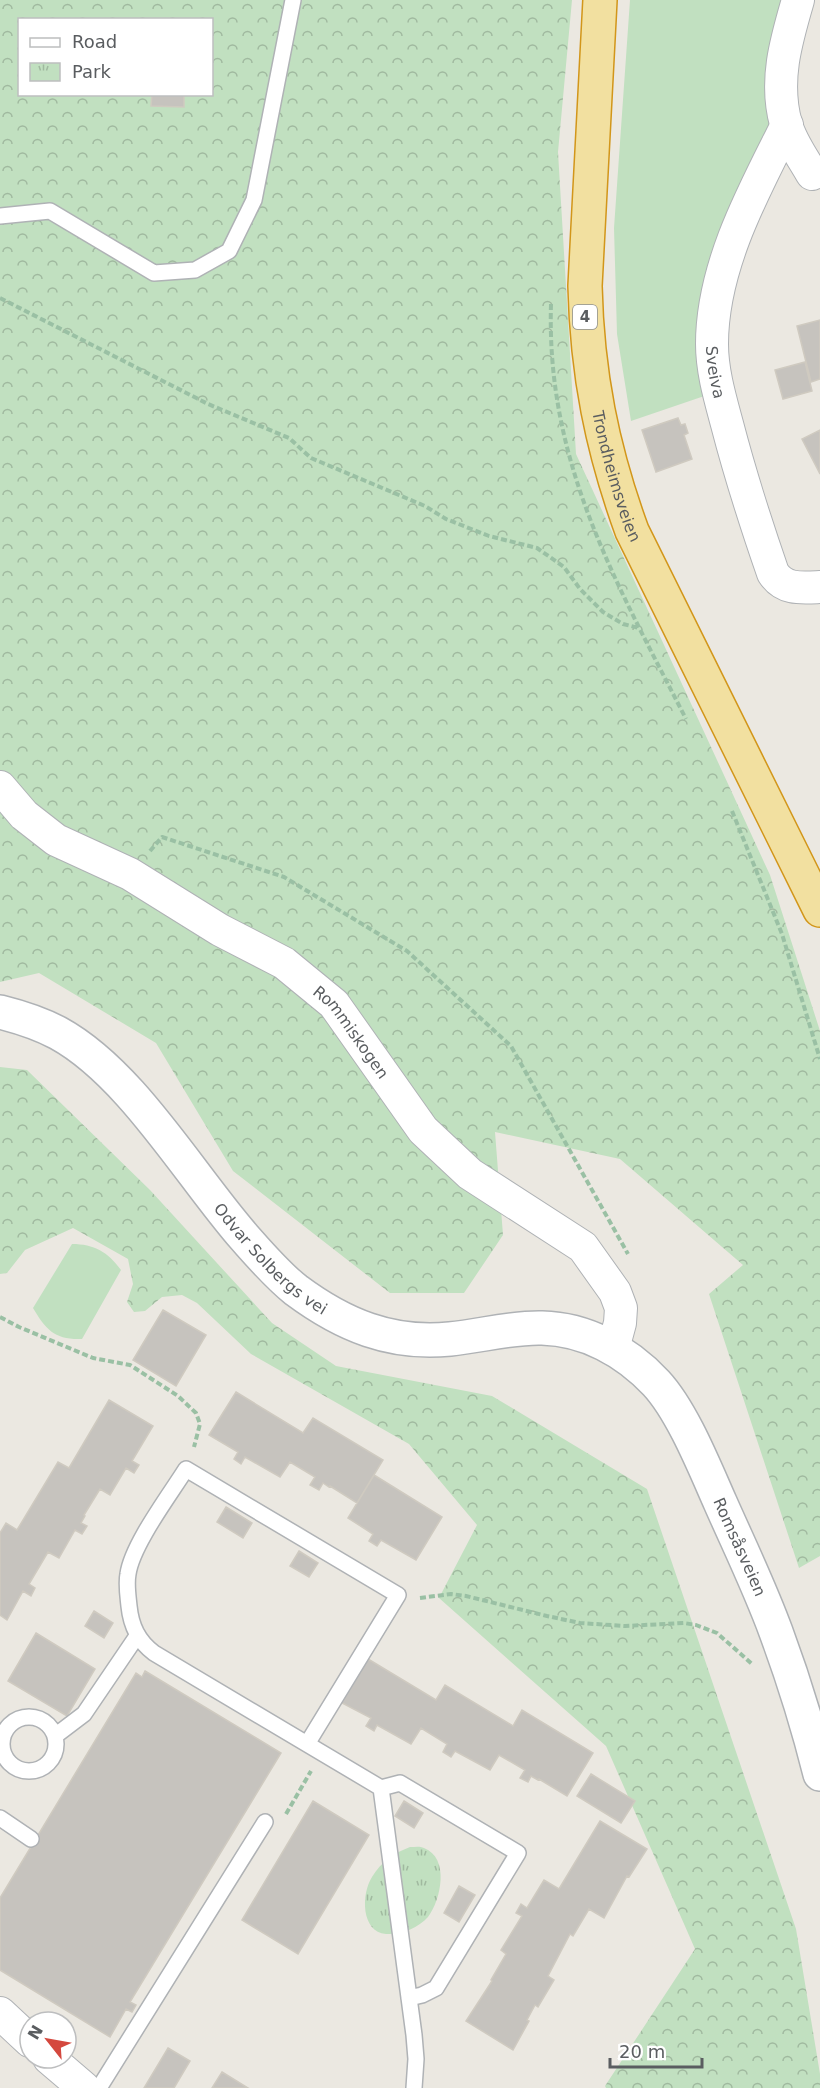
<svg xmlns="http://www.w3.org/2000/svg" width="820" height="2088" font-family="'DejaVu Sans',sans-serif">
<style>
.green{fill:#c1e0c0}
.forest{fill:url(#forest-crowns);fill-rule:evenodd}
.park{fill:url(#park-tufts)}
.building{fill:#c6c3be;stroke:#cfcac0;stroke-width:1.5}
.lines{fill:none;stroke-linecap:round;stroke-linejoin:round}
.service-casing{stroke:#afb2b5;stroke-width:18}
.minor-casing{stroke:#afb2b5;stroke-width:34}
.tertiary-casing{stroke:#afb2b5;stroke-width:36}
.trunk-casing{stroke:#d2961a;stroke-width:36}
.path{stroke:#9ac0a4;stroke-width:4;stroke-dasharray:6 3;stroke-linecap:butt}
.service{stroke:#fff;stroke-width:15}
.minor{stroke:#fff;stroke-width:32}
.tertiary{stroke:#fff;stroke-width:33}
.trunk{stroke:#f2e0a0;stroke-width:33}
.labels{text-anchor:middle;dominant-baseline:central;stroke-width:5;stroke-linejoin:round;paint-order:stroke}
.shield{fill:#fff;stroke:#8c8e90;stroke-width:1.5}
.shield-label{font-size:15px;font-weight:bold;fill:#5a5d60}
.street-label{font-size:16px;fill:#5a5d60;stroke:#fff}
</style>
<defs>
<pattern id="forest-crowns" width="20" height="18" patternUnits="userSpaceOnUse" patternTransform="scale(1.5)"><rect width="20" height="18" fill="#c1e0c0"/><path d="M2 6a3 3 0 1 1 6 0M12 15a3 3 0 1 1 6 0" fill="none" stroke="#a0b99f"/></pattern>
<pattern id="park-tufts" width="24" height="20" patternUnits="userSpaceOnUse" patternTransform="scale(1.5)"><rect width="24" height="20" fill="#c1e0c0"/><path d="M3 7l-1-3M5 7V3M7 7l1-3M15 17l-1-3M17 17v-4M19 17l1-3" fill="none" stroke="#a0b99f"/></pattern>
</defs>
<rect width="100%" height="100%" fill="#ebe8e1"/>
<path class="green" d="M630,0H798L782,102L743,217L719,391L631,421L617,334L614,228Z
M72,1244C94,1244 108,1252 121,1270L82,1339C55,1340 46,1330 33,1308Z"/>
<path class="forest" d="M0,0H572L558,152L576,454L770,875L820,1031V1556L799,1568L709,1294L743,1265L620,1159L495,1132L503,1235L464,1293H390L233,1171L156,1043L39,973L0,982ZM20,20H212V94H20Z
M0,1067L27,1070L150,1190L272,1323L336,1366L492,1396L647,1489L796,1929L820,2074V2088H606L605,2086L695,1949L606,1746L439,1598L477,1525L409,1444L251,1354L197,1303L182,1295L162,1297L145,1311L134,1312L127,1302L133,1284L128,1259L73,1228L25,1250L7,1273L0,1274Z"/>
<path class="park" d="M410,1847C415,1847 420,1846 424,1848C450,1858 441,1900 428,1917C418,1928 401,1935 386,1934C361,1932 361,1894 372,1877C381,1862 394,1853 410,1847Z"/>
<path class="building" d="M152,94H184V107L151,106Z
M820,320V379L811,382L797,326Z
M805,362L812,391L783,399L775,370Z
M678,418L681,425L685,424L688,433L684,435L692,459L656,472L642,430Z
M820,430V474L802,439Z
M163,1310L206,1335L176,1386L133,1360Z
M236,1392L303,1433L313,1418L383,1460L357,1503L330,1486L329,1487L323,1483L319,1490L310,1485L315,1477L290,1462L280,1477L245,1457L241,1464L234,1459L238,1452L209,1435Z
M109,1400L153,1426L132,1461L139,1465L134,1473L126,1468L110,1495L100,1489L84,1515L85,1516L81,1523L87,1526L82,1534L75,1530L59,1558L48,1552L29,1584L35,1588L31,1596L23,1591L7,1620L0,1615V1533L6,1523L17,1530L58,1462L69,1468Z
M374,1475L442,1517L416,1560L381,1540L377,1546L369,1541L373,1534L348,1518Z
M226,1507L252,1523L243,1538L217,1522Z
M299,1551L318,1563L309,1577L290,1566Z
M94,1611L113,1623L104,1638L85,1626Z
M36,1633L95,1669L67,1716L8,1681Z
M368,1659L436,1700L445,1685L513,1726L522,1710L593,1753L567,1796L539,1779L538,1780L531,1776L528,1782L520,1778L525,1770L499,1755L490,1770L455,1751L451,1757L443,1752L447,1744L421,1728L411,1744L377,1725L374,1731L366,1726L371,1718L342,1703Z
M145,1671L281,1753L130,2002L136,2005L132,2012L126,2009L110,2037L0,1970V1898L136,1673L142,1677Z
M591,1774L635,1801L621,1823L577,1796Z
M313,1801L369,1835L298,1954L242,1920Z
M404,1801L423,1813L414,1828L395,1816Z
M600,1821L647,1849L629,1877L627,1876L604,1918L589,1909L573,1936L570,1934L548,1976L554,1980L538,2007L535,2005L527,2020L529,2021L513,2050L466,2021L492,1981L491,1980L506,1954L501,1950L522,1916L516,1913L521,1904L527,1908L544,1880L559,1889Z
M459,1886L475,1895L459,1922L444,1913Z
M168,2048L190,2061L174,2088H144Z
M222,2072L248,2088H212Z"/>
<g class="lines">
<defs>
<path id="service" d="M0,216L50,211L154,273L195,270L229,251L254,200L293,0
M2 1744a27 27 0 1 1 54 0a27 27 0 1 1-54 0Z
M55,1736L84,1714L137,1636
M307,1744L398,1595L186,1469C169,1496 132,1545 128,1574C126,1584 128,1596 129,1606C131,1626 138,1641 154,1653L381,1788L400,1783L518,1853L436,1988L422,1995L409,1998
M381,1788L414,2035L416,2059L414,2088
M0,1818L31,1839
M99,2088L265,1822"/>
<g id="minor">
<path d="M798,0C786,41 774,81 786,124C791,142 803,158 812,174"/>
<path id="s1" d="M787,125C753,192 712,267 712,344C712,371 720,398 727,424C740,474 756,524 773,573C784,590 801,588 820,587"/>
<path id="s2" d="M0,787L24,815L56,840L130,874L220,930L284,963L334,1004L423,1130L470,1174L583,1247L615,1292L621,1308L620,1323L613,1349"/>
<path d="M0,2013L30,2041"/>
<path d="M49,2058L84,2088"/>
</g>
<g id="tertiary">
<path id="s3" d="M0,1012C20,1017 39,1023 58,1033C131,1073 189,1174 244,1237C260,1255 277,1275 296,1290C343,1325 391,1345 450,1339C481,1336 512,1327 542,1328C586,1329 626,1351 656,1383C682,1411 704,1466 720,1502C739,1545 760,1588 776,1632C793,1678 808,1726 820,1774"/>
</g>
<g id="trunk">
<path id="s4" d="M600,0L585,286C587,373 602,449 632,531L820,910"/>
</g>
</defs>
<use href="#service" class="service-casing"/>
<use href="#minor" class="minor-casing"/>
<use href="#tertiary" class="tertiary-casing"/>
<use href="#trunk" class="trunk-casing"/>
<path class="path" d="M0,298L208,404L289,438L311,458L425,506L446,519L489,536L537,548L564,567L580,589L603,612L623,624L639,628
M551,304C546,463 616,582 686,719
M732,811L782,934L820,1059
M150,851L162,837L284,877L407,951L511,1046L628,1254
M0,1317L19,1327L93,1358L130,1365L178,1396L196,1413L200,1424L194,1447
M420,1598L451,1594L466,1596L547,1616L580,1623L625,1626L684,1623L696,1625L717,1633L752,1664
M286,1814L311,1771"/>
<use href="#service" class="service"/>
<use href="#minor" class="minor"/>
<use href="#tertiary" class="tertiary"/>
<use href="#trunk" class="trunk"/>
</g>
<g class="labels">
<rect class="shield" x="573" y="305" width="24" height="24" rx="4.5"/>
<g class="shield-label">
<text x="585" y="317">4</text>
</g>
<g class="street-label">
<text stroke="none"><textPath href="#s1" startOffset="262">Sveiva</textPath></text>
<text stroke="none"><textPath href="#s4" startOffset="480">Trondheimsveien</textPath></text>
<text stroke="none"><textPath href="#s2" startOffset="434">Rommiskogen</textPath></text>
<text stroke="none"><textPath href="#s3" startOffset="374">Odvar Solbergs vei</textPath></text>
<text stroke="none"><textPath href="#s3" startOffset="987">Romsåsveien</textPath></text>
</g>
</g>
<rect x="18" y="18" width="195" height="78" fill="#ffffff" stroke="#bdbebf" stroke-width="1.5"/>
<rect x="30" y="38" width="30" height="9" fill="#ffffff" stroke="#bdbebf" stroke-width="1.5"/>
<text x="72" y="48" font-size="18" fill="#5a5d60">Road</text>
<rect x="30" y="63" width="30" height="18" fill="url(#park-tufts)" stroke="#bdbebf" stroke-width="1.5"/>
<text x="72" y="78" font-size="18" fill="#5a5d60">Park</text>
<g transform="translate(48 2040) rotate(301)"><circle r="28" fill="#ffffff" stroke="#bdbebf" stroke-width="1.5"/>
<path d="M0-4.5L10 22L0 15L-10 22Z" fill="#d4483e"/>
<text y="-9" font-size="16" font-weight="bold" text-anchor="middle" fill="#5a5d60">N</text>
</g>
<path d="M610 2058v9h92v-9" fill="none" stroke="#5a5d60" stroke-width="3"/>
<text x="619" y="2058" font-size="18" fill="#5a5d60" stroke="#ffffff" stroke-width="4.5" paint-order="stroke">20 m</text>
</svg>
